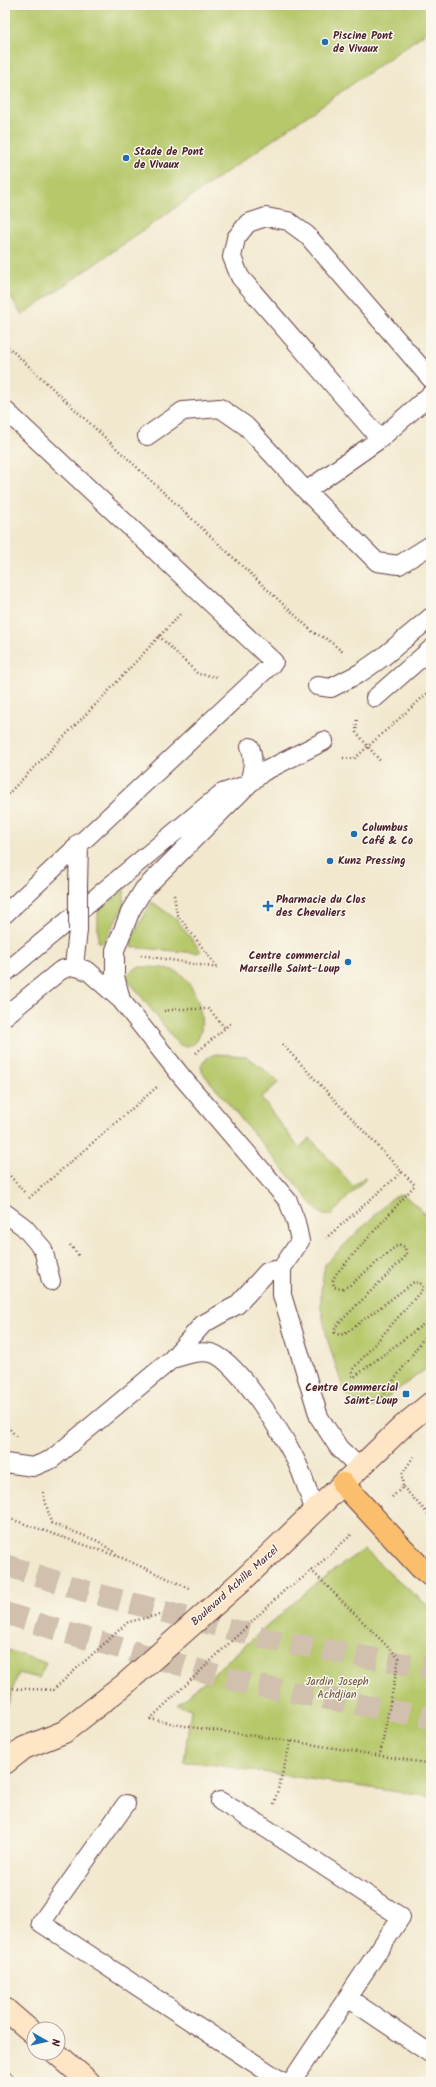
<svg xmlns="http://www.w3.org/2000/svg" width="436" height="2087" font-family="Kalam,sans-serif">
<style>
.green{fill:#b6c86b;stroke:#80744b}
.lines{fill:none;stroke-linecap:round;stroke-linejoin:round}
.highway-tunnel{stroke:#d0c0ad;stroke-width:22;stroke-dasharray:22 11;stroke-linecap:butt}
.lane-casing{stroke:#633d43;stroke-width:20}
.secondary-casing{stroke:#633d43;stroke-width:24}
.highway-casing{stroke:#633d43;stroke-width:24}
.path{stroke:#633d43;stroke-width:2.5;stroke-dasharray:1 3;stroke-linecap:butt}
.lane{stroke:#fff;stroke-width:18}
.secondary{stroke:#fde5c5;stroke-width:22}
.highway{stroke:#fabe6d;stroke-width:22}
.lane-bridge-casing{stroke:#633d43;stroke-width:20;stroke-linecap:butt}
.lane-bridge{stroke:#fff;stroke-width:18}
.poi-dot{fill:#1f6fb2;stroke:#fbf7ec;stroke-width:1.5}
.labels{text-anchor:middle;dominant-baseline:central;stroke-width:3;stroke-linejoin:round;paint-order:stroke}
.poi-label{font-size:11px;font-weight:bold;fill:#4a1f2b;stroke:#fbf7ec;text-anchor:start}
.street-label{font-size:11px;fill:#4a1f2b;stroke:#fbf7ec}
.park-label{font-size:11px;fill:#6a523e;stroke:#fbf7ec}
</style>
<rect width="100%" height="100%" fill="#fbf7ec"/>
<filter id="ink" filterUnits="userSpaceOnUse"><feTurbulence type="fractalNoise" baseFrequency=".025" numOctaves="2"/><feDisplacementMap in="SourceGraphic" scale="8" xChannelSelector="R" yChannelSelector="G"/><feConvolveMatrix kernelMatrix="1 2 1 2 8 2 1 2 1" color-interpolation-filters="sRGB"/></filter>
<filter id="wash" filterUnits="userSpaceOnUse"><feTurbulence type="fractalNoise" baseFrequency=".012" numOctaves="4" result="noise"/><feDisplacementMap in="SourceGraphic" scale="16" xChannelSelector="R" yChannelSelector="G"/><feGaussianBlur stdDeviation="0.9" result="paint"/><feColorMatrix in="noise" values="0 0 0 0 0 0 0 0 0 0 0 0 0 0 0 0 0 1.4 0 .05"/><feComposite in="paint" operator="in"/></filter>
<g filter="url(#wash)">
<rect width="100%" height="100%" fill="#f1e8ce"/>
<path class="green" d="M5,5H431V29L22,315L5,287Z
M124,889V906L105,940L101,943L98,942V911Z
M152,902L176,919L201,951L197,953L131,947L132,938Z
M138,967C150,967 164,967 175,971C202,982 216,1055 179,1045L126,977L130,972Z
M215,1054L247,1056L279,1082L261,1098L299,1148L310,1138L353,1186L365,1177L366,1178L331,1215H323L318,1211L202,1072L201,1065L207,1058Z
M403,1194L431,1219V1365L374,1407H365L345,1395L327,1338L321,1308V1290L325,1264L392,1198Z
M364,1549L397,1580L431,1608V1797L202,1763L184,1762L191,1709L177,1705L320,1580Z
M5,1649L46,1663L39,1678L18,1673L7,1707L5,1708Z"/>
</g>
<g filter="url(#ink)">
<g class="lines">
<path class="highway-tunnel" d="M5,1565L85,1591L268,1639L431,1669
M5,1613L67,1633L249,1684L431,1718"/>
<defs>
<path id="lane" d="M431,394L380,439L306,491L377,562L399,565L431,545
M5,410L274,662L5,914
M147,436L183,411L220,408L246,426L306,491
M380,439L240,277L232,257L236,238L248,223L266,217L288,221L307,235L431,379
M317,686L331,688L360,673L383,657L431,617
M375,698L431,649
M78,886L79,843
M74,966L78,930
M5,973L222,793L249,784C252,771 255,760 250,747
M121,1000L115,976V950L131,910L144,889L249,784L263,772L324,741
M5,1016L61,970L74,966L88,971L121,1000L182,1077L288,1201L296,1222L300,1241L282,1268L267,1272L237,1305L203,1324L172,1359L52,1459L33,1467L5,1463
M5,1213L24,1227L43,1249L51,1281
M282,1268V1295L319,1417L339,1448L360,1468
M172,1359C184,1356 197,1350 211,1353C236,1358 287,1440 298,1465C305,1480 309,1496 315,1511
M220,1801L267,1829L401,1917L291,2082
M126,1804L41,1923L283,2082
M348,1998L431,2054
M5,2081L6,2082"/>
<path id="secondary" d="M5,1763L24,1748L64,1732L124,1685L246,1577L403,1426L431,1403
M5,2009L34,2034
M56,2053L89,2082"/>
<path id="highway" d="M343,1484L421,1568L431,1576"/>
</defs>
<use href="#lane" class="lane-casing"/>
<use href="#secondary" class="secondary-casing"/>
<use href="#highway" class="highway-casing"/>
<path class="path" d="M5,344L314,633L327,639L344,653
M159,636L198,674L219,677
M357,716L356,732L381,762
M343,758L354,759L431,690
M5,797L102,698L182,612
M174,895L177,914L218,968
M141,955L218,968
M164,1011L179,1009H209L225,1028
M282,1044L402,1172L326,1238
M196,1053L232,1022
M5,1170L25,1193
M402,1172L415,1185L336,1274L333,1280L334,1287L341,1289L349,1286L395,1247L400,1245L405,1247L406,1254L403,1259L338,1324L335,1328V1333L340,1335L346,1333L414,1282L422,1284L423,1288L421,1291L353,1369L351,1375L354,1377L425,1323L427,1322L431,1324
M29,1198L157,1087
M70,1245L80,1257
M386,1404L382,1397L431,1328
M5,1423L17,1438
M403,1487L431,1517
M43,1492L51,1523L98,1541L118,1555
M392,1497L403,1487L402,1474L414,1456
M5,1517L122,1558L191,1589
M311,1570L399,1658L380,1755
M5,1688L53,1690L128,1622L159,1615
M150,1719L286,1589C308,1577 332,1552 352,1534
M150,1719L190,1727L291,1741L431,1764
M274,1804L291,1741"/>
<use href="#lane" class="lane"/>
<use href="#secondary" class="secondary"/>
<use href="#highway" class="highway"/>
<defs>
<path id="lane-bridge" d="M78,930V886"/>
</defs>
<use href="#lane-bridge" class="lane-bridge-casing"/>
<use href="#lane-bridge" class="lane-bridge"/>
</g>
</g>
<g class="poi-dot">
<circle cx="325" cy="42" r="4"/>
<circle cx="126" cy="158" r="4"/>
<circle cx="354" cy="834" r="4"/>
<circle cx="330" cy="861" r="4"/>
<path d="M266 900h4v4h4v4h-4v4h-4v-4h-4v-4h4z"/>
<circle cx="348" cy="962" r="4"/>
<rect x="402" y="1390" width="8" height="8" rx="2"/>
</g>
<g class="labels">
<g class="poi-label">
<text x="333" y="36">Piscine Pont<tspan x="333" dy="13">de Vivaux</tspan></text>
<text x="134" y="152">Stade de Pont<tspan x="134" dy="13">de Vivaux</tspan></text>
<text x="362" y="828">Columbus<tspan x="362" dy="13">Café &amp; Co</tspan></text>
<text x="338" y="861">Kunz Pressing</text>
<text x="276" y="900">Pharmacie du Clos<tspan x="276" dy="13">des Chevaliers</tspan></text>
<text x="340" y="956" text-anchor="end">Centre commercial<tspan x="340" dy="13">Marseille Saint-Loup</tspan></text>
<text x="398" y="1388" text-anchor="end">Centre Commercial<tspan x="398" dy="13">Saint-Loup</tspan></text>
</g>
<g class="street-label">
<text transform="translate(235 1586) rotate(-42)">Boulevard Achille Marcel</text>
</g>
<g class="park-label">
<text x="337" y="1682">Jardin Joseph<tspan x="337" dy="13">Achdjian</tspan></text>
</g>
</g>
<rect width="436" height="2087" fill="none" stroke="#fbf7ec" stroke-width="20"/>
<g transform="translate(46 2041) rotate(98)"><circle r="19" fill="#fbf7ec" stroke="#b4a19f"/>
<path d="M0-3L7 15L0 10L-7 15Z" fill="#1f6fb2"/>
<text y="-6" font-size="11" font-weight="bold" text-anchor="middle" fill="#4a1f2b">N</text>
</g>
</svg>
